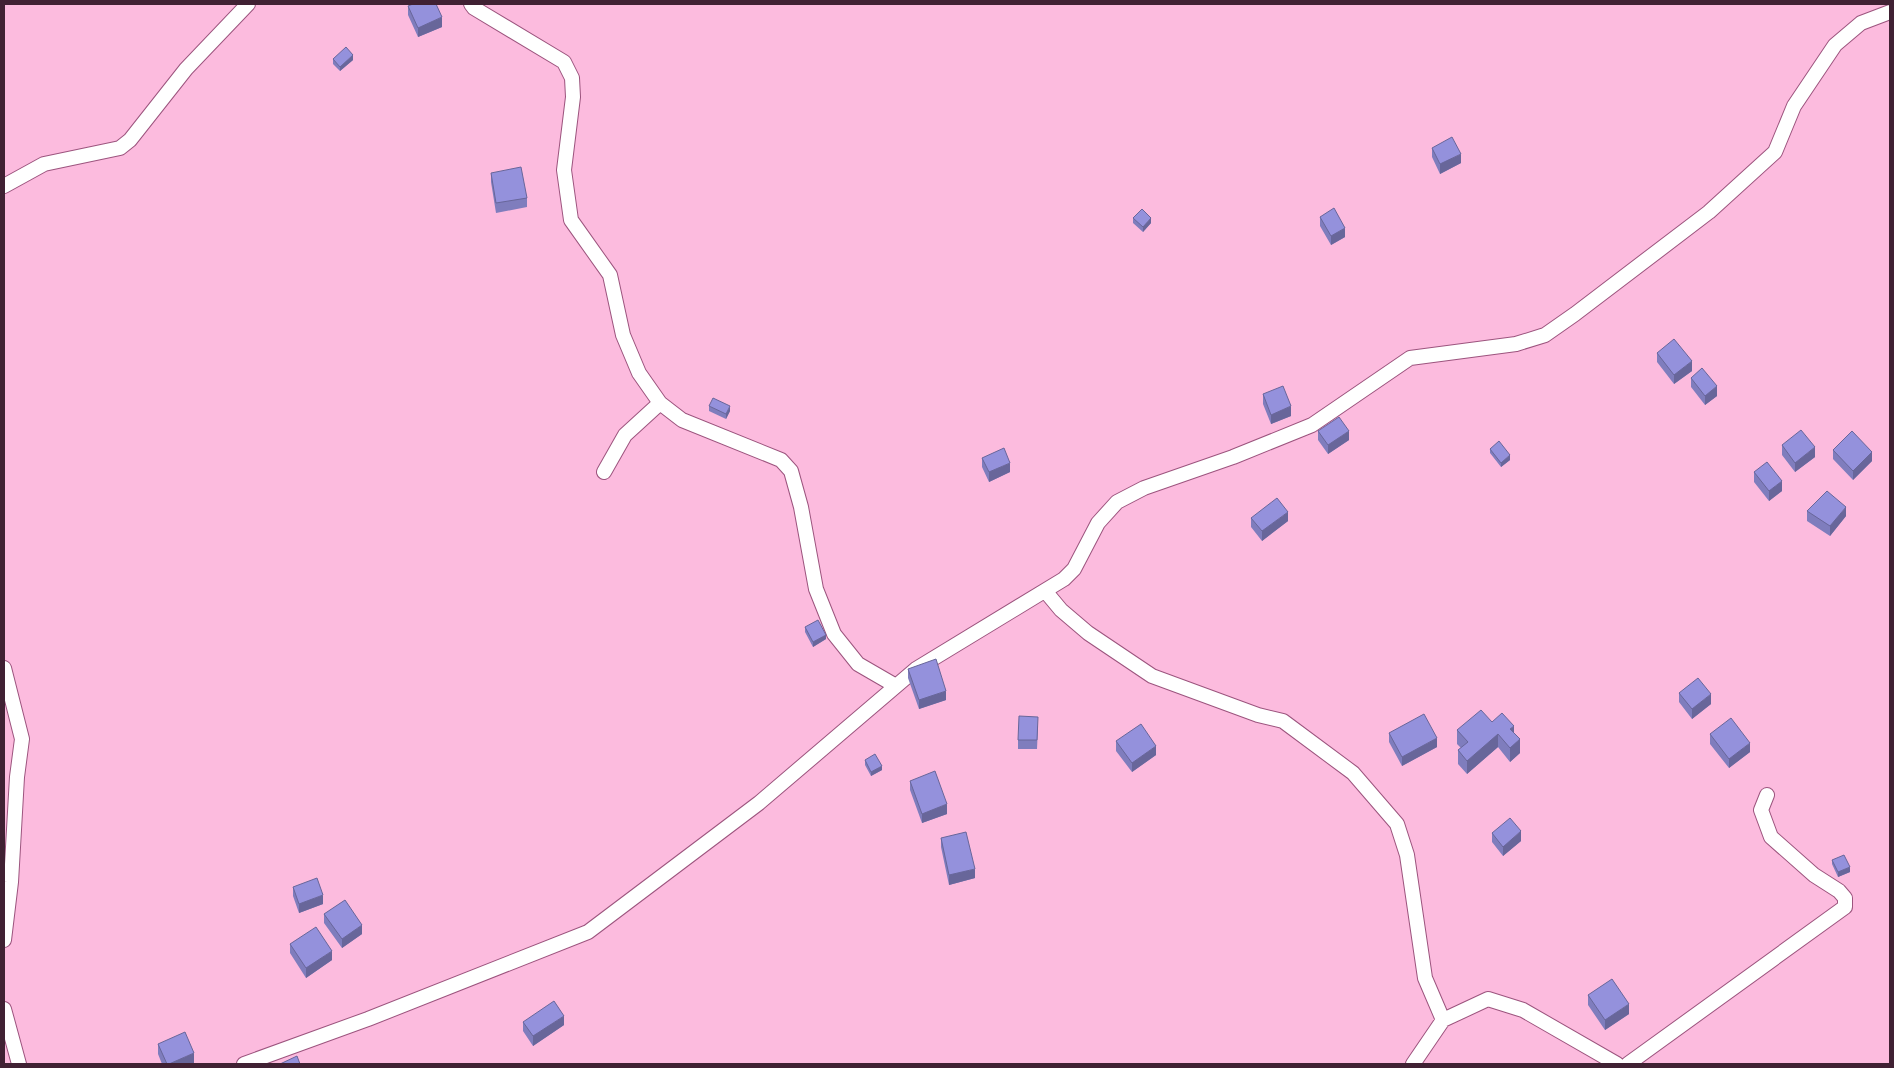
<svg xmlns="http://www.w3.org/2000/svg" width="1894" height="1068" font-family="Inter,sans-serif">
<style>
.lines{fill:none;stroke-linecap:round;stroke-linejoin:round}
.street-casing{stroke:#9c547e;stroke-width:16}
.street{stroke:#fff;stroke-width:14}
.wall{fill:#7f7dbd}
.shaded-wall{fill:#68669a}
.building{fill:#9491dc;stroke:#68669a}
</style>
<rect width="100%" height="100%" fill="#fcbbde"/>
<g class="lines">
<defs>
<path id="street" d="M471,4L474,8L564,62L572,78L573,97L564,170L571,220L610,275L623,335L639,373L660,403L682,420L781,460L791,471L801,507L816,589L834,634L858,664L896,686
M4,186L44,164L120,148L130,140L186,69L248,4
M604,472L625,435L660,403
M1046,592L1061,610L1088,633L1152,676L1258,715L1283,721L1353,773L1397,824L1407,855L1425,978L1443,1020
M4,668L22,739L17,777L11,882L4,940
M4,1009L19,1064
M244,1064L368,1019L588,932L759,803L916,669L1064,579L1074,569L1098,523L1117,502L1144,488L1233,457L1312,425L1410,358L1516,344L1545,335L1575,314L1709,212L1775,152L1794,106L1835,45L1861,23L1890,12
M1413,1064L1443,1020L1488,999L1523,1010L1617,1064
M1628,1064L1845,907V898L1839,891L1814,875L1771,837L1761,810L1767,795"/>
</defs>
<use href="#street" class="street-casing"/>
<use href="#street" class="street"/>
</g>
<path class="wall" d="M408,6L442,27L418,37L408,15Z
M333,59L353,60L340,71L333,64Z
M1432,148L1461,163L1440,174L1432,157Z
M491,173L527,198V207L496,213L491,182Z
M1320,217L1345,237L1331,245L1320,226Z
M1133,218L1151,223L1143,232L1133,223Z
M1657,353L1692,371L1674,384L1657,362Z
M1691,378L1717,396L1705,405L1691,387Z
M1263,394L1291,416L1271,424L1263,404Z
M709,406L730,411L726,419L709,411Z
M1318,431L1349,440L1328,454L1318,440Z
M1782,445L1815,457L1795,472L1782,455Z
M1490,449L1510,460L1501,467L1490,453Z
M1833,450L1872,461L1853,480L1833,459Z
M982,458L1010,472L989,482L982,467Z
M1754,472L1782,491L1769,501L1754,482Z
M1807,511L1846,516L1830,536L1807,521Z
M1251,518L1288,521L1262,541L1251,527Z
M805,627L826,639L813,647L805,632Z
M908,669L946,700L919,709L908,678Z
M1679,693L1711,704L1692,719L1679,702Z
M1492,722L1514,733L1520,753L1510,762L1498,747L1467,774L1458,764V750L1461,748L1457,744V730Z
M1038,726L1037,749H1018V740Z
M1389,733L1437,747L1402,766L1389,742Z
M1710,734L1750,752L1729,768L1710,744Z
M1116,741L1156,755L1132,772L1116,751Z
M865,760L882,770L871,776L865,765Z
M910,781L947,814L922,823L910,790Z
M1492,833L1521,841L1503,856L1492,842Z
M941,838L975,878L949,885L941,847Z
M1832,860L1850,872L1838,877L1832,864Z
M293,887L323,904L299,913L293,896Z
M324,914L362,934L342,948L324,923Z
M290,944L332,960L306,978L290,953Z
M1588,995L1629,1014L1605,1030L1588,1005Z
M523,1022L564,1025L533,1046L523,1031Z
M158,1044L194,1063L190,1064H162L158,1054Z"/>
<path class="shaded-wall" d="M442,17V27L418,37V28Z
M353,55V60L340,71V67Z
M1461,154V163L1440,174V164Z
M1151,218V223L1143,232V227Z
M1345,228V237L1331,245V236Z
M1692,361V371L1674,384V375Z
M1717,386V396L1705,405V396Z
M730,406V411L726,419V414Z
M1291,406V416L1271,424V415Z
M1349,431V440L1328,454V445Z
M1815,447V457L1795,472V463Z
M1872,452V461L1853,480V471Z
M1510,455V460L1501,467V463Z
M1010,463V472L989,482V472Z
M1782,481V491L1769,501V491Z
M1846,507V516L1830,536V526Z
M1288,512V521L1262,541V531Z
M826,635V639L813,647V642Z
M946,691V700L919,709V700Z
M1711,694V704L1692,719V709Z
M1514,726V740L1510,729Z
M1498,734V747L1467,774V761Z
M1437,738V747L1402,766V757Z
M1520,739V753L1510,762V748Z
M1750,743V752L1729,768V759Z
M1156,746V755L1132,772V763Z
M882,766V770L871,776V772Z
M947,804V814L922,823V814Z
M1521,831V841L1503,856V847Z
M1850,867V872L1838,877V872Z
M975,869V878L949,885V875Z
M323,895V904L299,913V904Z
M362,925V934L342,948V939Z
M332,951V960L306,978V968Z
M1629,1004V1014L1605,1030V1020Z
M564,1016V1025L533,1046V1036Z
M194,1053V1063L190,1064H169Z"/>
<path class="building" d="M413,4H436L442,17L418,28L408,6Z
M346,47L353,55L340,67L333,59Z
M1452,137L1461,154L1440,164L1432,148Z
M521,167L527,198L496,203L491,173Z
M1334,208L1345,228L1331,236L1320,217Z
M1142,209L1151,218L1143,227L1133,218Z
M1674,339L1692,361L1674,375L1657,353Z
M1702,368L1717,386L1705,396L1691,378Z
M1283,386L1291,406L1271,415L1263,394Z
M713,398L730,406L726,414L709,406Z
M1339,417L1349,431L1328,445L1318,431Z
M1801,430L1815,447L1795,463L1782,445Z
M1852,431L1872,452L1853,471L1833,450Z
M1499,441L1510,455L1501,463L1490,449Z
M1004,448L1010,463L989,472L982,458Z
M1767,462L1782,481L1769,491L1754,472Z
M1827,491L1846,507L1830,526L1807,511Z
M1277,498L1288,512L1262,531L1251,518Z
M818,620L826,635L813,642L805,627Z
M936,659L946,691L919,700L908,669Z
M1698,678L1711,694L1692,709L1679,693Z
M1481,710L1492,722L1502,713L1514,726L1510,729L1520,739L1510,748L1498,734L1467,761L1458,750L1468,742L1457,730Z
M1424,714L1437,738L1402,757L1389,733Z
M1019,716L1038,717L1037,740H1018Z
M1731,718L1750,743L1729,759L1710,734Z
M1141,724L1156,746L1132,763L1116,741Z
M875,754L882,766L871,772L865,760Z
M935,771L947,804L922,814L910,781Z
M1510,818L1521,831L1503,847L1492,833Z
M966,832L975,869L949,875L941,838Z
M1844,855L1850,867L1838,872L1832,860Z
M317,878L323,895L299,904L293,887Z
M345,900L362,925L342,939L324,914Z
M316,927L332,951L306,968L290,944Z
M1612,979L1629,1004L1605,1020L1588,995Z
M554,1001L564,1016L533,1036L523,1022Z
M185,1032L194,1053L169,1064H167L158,1044Z
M297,1056L300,1064H280Z"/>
<rect width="1894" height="1068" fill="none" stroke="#402133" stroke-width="10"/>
</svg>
